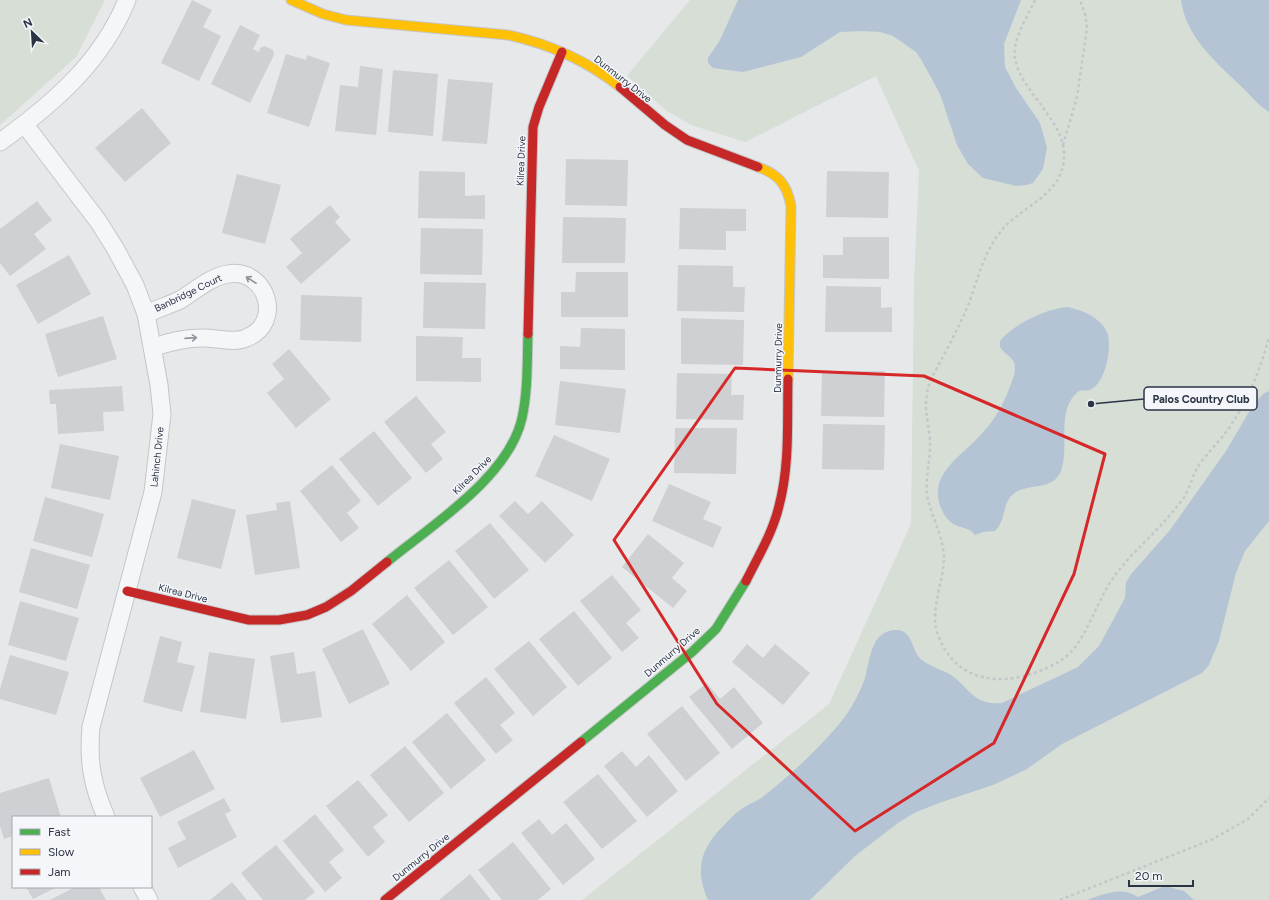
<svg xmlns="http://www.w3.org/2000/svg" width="1269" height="900" font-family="Figtree,sans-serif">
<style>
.green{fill:#d6ded6}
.water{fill:#b4c4d5}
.building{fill:#ced0d3}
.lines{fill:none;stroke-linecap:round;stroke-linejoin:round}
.street-casing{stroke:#c4c6c8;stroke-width:19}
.fast-casing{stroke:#c4c6c8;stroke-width:11}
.slow-casing{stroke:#c4c6c8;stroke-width:11}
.jam-casing{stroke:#c4c6c8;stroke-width:11}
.path{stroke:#c5c6ca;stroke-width:2.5;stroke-dasharray:3 3;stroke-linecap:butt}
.street{stroke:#f5f6f7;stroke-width:17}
.fast{stroke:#4caf50;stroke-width:9}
.slow{stroke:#ffc107;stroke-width:9}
.jam{stroke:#c62828;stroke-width:9}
.oneway{stroke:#90959e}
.marked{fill:none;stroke:#d62828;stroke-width:3;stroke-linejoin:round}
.labels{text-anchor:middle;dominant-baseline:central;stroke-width:3;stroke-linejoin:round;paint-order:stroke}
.street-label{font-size:10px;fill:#2b3445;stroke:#f4f6f9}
.leader{fill:none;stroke:#2b3445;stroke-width:1.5}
.callout-dot{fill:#2b3445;stroke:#f4f6f9;stroke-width:1.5}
.callout{fill:#f4f6f9;stroke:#2b3445;stroke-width:1.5}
.callout-label{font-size:11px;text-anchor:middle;font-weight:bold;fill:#2b3445}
</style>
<rect width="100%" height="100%" fill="#e6e8ea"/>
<path class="green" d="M0,0H105L76,57L0,125Z
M690,0H1269V900H582L829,704L911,524L914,285L919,171L876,76L745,142L691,125L667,111L627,76Z"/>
<path class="water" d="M738,0H1021L1004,44L1005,67L1016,88L1040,123L1047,148L1043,169L1033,183L1026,185L1016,186L983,178L968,164L957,145L940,94L922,61L916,52L893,36L880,32L862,31L840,32L801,57L743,72L713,68L708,63V58L720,40Z
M1181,0H1269V112C1258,105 1253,98 1244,89C1218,64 1186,38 1181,0Z
M1067,307C1082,310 1100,317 1107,332C1113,346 1105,386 1089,390C1086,391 1083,390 1079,391C1056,409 1069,442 1062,468C1056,491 1031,483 1016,492C1001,501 1007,520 995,531L983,532L975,535C967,523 951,533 941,508C926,473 966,454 984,431C995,419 1003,405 1009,389C1012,381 1017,371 1014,362C1011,356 1003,353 1000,347V341C1013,324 1046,309 1067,307Z
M1269,391V521L1245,551L1236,573L1219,641L1209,665L1202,673L1062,744L1027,769L993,785L939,803L914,813L898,823L855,856L810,900H708C694,869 701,848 725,824C730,819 736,812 743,808C749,804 755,802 761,798C786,779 813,754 834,730C847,716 859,696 865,678C868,666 870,651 876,641C880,635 887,630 894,630C914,628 911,652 922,660C932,668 945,670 954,677C972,692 975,705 1002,703L1078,667L1099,646L1125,598L1126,582L1132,573L1170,530L1199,489L1226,451L1253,405L1263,394Z
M1165,886L1184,891L1194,900H1087C1105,894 1121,886 1138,897Z"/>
<path class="building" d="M192,0L212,10L203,27L221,36L199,81L161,63Z
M240,25L260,35L253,49L259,52L260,48L265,46L273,50L274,55L250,103L211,84Z
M286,54L306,60L307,55L330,63L309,127L267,113Z
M360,66L383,69L376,135L335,131L340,85L358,87Z
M393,70L438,74L433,136L388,132Z
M448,79L493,83L487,144L442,141Z
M142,108L171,143L125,182L95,148Z
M566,159L628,160L627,206L565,205Z
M419,171L465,172V196L485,195V219L418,218Z
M827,171L889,172L888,218L826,217Z
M237,174L281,185L265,244L222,233Z
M37,201L52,220L34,234L46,249L10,276L0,263V229Z
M330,205L340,217L335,222L351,240L301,284L286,267L302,253L290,239Z
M680,208L746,209V231H726V250L679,249Z
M563,217L626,218L625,263H562Z
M421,228L483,229L482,275L420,274Z
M843,237H889V279L823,278V255H843Z
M69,255L91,294L38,324L16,285Z
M678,265L733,266V287H745L744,312L677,311Z
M576,272H628V317H561V292H575Z
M424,282L486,283L485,329L423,328Z
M826,286L881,287V308L892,307V332H825Z
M301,295L362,297L361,342L300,340Z
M103,316L117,359L58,377L45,334Z
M681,318L744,320L743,365L681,364Z
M581,328L625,329V370L560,369V346L580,347Z
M416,336L463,337L462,358H481V382L416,381Z
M289,349L331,399L296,428L267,393L284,379L272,364Z
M822,371H885L884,417L821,416Z
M677,373L732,374L731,395H744L743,420L676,419Z
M560,381L626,389L620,433L555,425Z
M122,386L124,411L103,412L104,431L58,434L56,404H50L49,390Z
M416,396L446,432L431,444L443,459L426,473L384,422Z
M823,424L885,425L884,470L822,469Z
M675,428H737L736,474L674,473Z
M374,431L412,478L378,506L339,459Z
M554,435L610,459L592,501L535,476Z
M60,444L119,456L110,500L51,488Z
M332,465L361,501L347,513L359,528L341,542L300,491Z
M669,484L711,502L703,519L722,527L713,548L652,521Z
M45,497L104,514L92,557L33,541Z
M192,499L236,510L221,569L177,558Z
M290,501L300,568L255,575L246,515L277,510L276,503Z
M515,501L528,514L542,501L574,535L545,563L499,516Z
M490,523L529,570L494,599L455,551Z
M648,534L684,563L672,578L687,591L673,608L622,567Z
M31,548L90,565L77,609L19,592Z
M449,560L488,607L453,635L414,588Z
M612,575L641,610L626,623L639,638L622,652L580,601Z
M407,595L445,642L411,671L372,624Z
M20,601L79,618L66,661L8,645Z
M574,611L612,658L578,686L539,639Z
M363,629L390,684L349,704L322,649Z
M160,636L182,642L177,662L195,666L182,712L143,702Z
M529,641L567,687L533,716L494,669Z
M747,644L763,658L775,644L810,673L783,705L732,662Z
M209,652L255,659L246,719L200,712Z
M294,652L297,674L315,671L322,717L281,723L270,656Z
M10,655L69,672L56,715L0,699V689Z
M486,677L515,713L500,725L513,740L496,754L454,703Z
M707,683L720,699L734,687L763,723L732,749L689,697Z
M682,706L720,753L686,781L647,734Z
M447,713L486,760L451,789L412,742Z
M405,746L444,793L409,822L370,775Z
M194,750L215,789L160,817L140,778Z
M622,751L636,767L649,755L678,791L647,817L604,766Z
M598,774L637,821L602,849L563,802Z
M49,778L61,817H13V836L4,839L0,826V793Z
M358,780L388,815L373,827L385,842L368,857L326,806Z
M224,798L231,811L225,814L237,837L178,868L168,848L186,839L177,822Z
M315,814L344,850L329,862L342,878L325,892L283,841Z
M539,819L552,835L566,823L595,859L563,885L521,833Z
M513,842L551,889L538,900H502L478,870Z
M276,845L315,892L305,900H263L241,873Z
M470,874L491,900H439Z
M232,882L247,900H210Z
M26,887H57L33,899Z
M75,887H99L106,900H50Z"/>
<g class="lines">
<defs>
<path id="street" d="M25,125L98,221L115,248L135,285L146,314L159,385L162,414L153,492L91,727C88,762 92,785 106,817
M0,142C53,104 102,62 127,0
M146,314C157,309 169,305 180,300C195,291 210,277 228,274C266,267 285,323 246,338C232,344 215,337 201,338C184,338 170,342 154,347
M142,887L149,900"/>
<path id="fast" d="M387,562C432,525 509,477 522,418C528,391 527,362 528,334
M581,742L692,652L716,629L746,581"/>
<path id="slow" d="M291,0L323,14L346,20L508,35C550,44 586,60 620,87
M758,167C778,174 787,184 791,206L788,379"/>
<path id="jam" d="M620,87L665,125L687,140L758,167
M528,334L533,127L539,107L562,52
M746,581C758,557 773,532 779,506C790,465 787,421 788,379
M127,591L249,620H279L307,615L326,607L351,591L387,562
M385,900L581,742"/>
</defs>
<use href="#street" class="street-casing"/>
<use href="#fast" class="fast-casing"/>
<use href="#slow" class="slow-casing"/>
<use href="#jam" class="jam-casing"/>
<path class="path" d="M1035,0C1028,15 1018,31 1015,47C1009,85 1067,117 1064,158C1062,196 1021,206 1001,231C984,252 978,278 969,303C958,330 943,356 930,381C922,409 928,415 930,440C931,461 924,479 928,500C933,519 943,537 944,557C944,581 930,609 937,632C952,678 993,687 1034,673C1046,669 1059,663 1069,654C1088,635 1097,601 1113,578C1129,555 1156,533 1174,510C1178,505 1183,500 1186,494C1191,484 1193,474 1199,465C1208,452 1220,441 1229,428C1249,399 1260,370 1269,337
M1063,145L1077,97L1087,28L1085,14L1080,0
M1060,900L1213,839L1248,819L1269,798"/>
<use href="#street" class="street"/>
<use href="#fast" class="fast"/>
<use href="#slow" class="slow"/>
<use href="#jam" class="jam"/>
</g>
<defs><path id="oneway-shaft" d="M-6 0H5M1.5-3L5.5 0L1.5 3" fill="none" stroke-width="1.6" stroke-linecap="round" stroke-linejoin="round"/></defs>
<g class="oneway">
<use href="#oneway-shaft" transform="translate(251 280) rotate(-147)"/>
<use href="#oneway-shaft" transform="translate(191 338) rotate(-4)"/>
</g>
<path class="marked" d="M735,368L924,376L1105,454L1074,574L994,743L855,831L717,704L614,540Z"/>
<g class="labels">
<g class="street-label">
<text transform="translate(623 79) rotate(38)">Dunmurry Drive</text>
<text transform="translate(521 161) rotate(-88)">Kilrea Drive</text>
<text transform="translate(188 293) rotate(-26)">Banbridge Court</text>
<text transform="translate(778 358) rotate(-89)">Dunmurry Drive</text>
<text transform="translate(157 457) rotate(-84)">Lahinch Drive</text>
<text transform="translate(472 475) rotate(-45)">Kilrea Drive</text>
<text transform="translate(183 593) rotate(14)">Kilrea Drive</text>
<text transform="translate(672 652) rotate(-41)">Dunmurry Drive</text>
<text transform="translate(421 857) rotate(-39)">Dunmurry Drive</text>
</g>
</g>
<path class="leader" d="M1091 404L1144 399"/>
<circle class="callout-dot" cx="1091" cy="404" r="4"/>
<rect class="callout" x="1144" y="387" width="113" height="23" rx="4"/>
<g class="callout-label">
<text x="1201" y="403">Palos Country Club</text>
</g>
<rect x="12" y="816" width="140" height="72" fill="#f4f6f9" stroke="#a4a8b1"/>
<rect x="20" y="829" width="20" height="6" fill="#4caf50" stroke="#a4a8b1"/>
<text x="48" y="836" font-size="12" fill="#2b3445">Fast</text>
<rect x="20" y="849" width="20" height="6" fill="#ffc107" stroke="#a4a8b1"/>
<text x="48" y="856" font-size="12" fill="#2b3445">Slow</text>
<rect x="20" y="869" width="20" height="6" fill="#c62828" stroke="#a4a8b1"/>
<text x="48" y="876" font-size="12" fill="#2b3445">Jam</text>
<g transform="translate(32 32) rotate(335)" stroke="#f4f6f9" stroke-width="3" paint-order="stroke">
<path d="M0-3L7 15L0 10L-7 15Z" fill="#2b3445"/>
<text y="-6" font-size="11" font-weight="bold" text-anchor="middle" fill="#2b3445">N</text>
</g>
<path d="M1129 880v6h64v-6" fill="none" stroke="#2b3445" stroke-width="2"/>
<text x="1135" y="880" font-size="12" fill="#2b3445" stroke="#f4f6f9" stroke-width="3" paint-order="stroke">20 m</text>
</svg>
